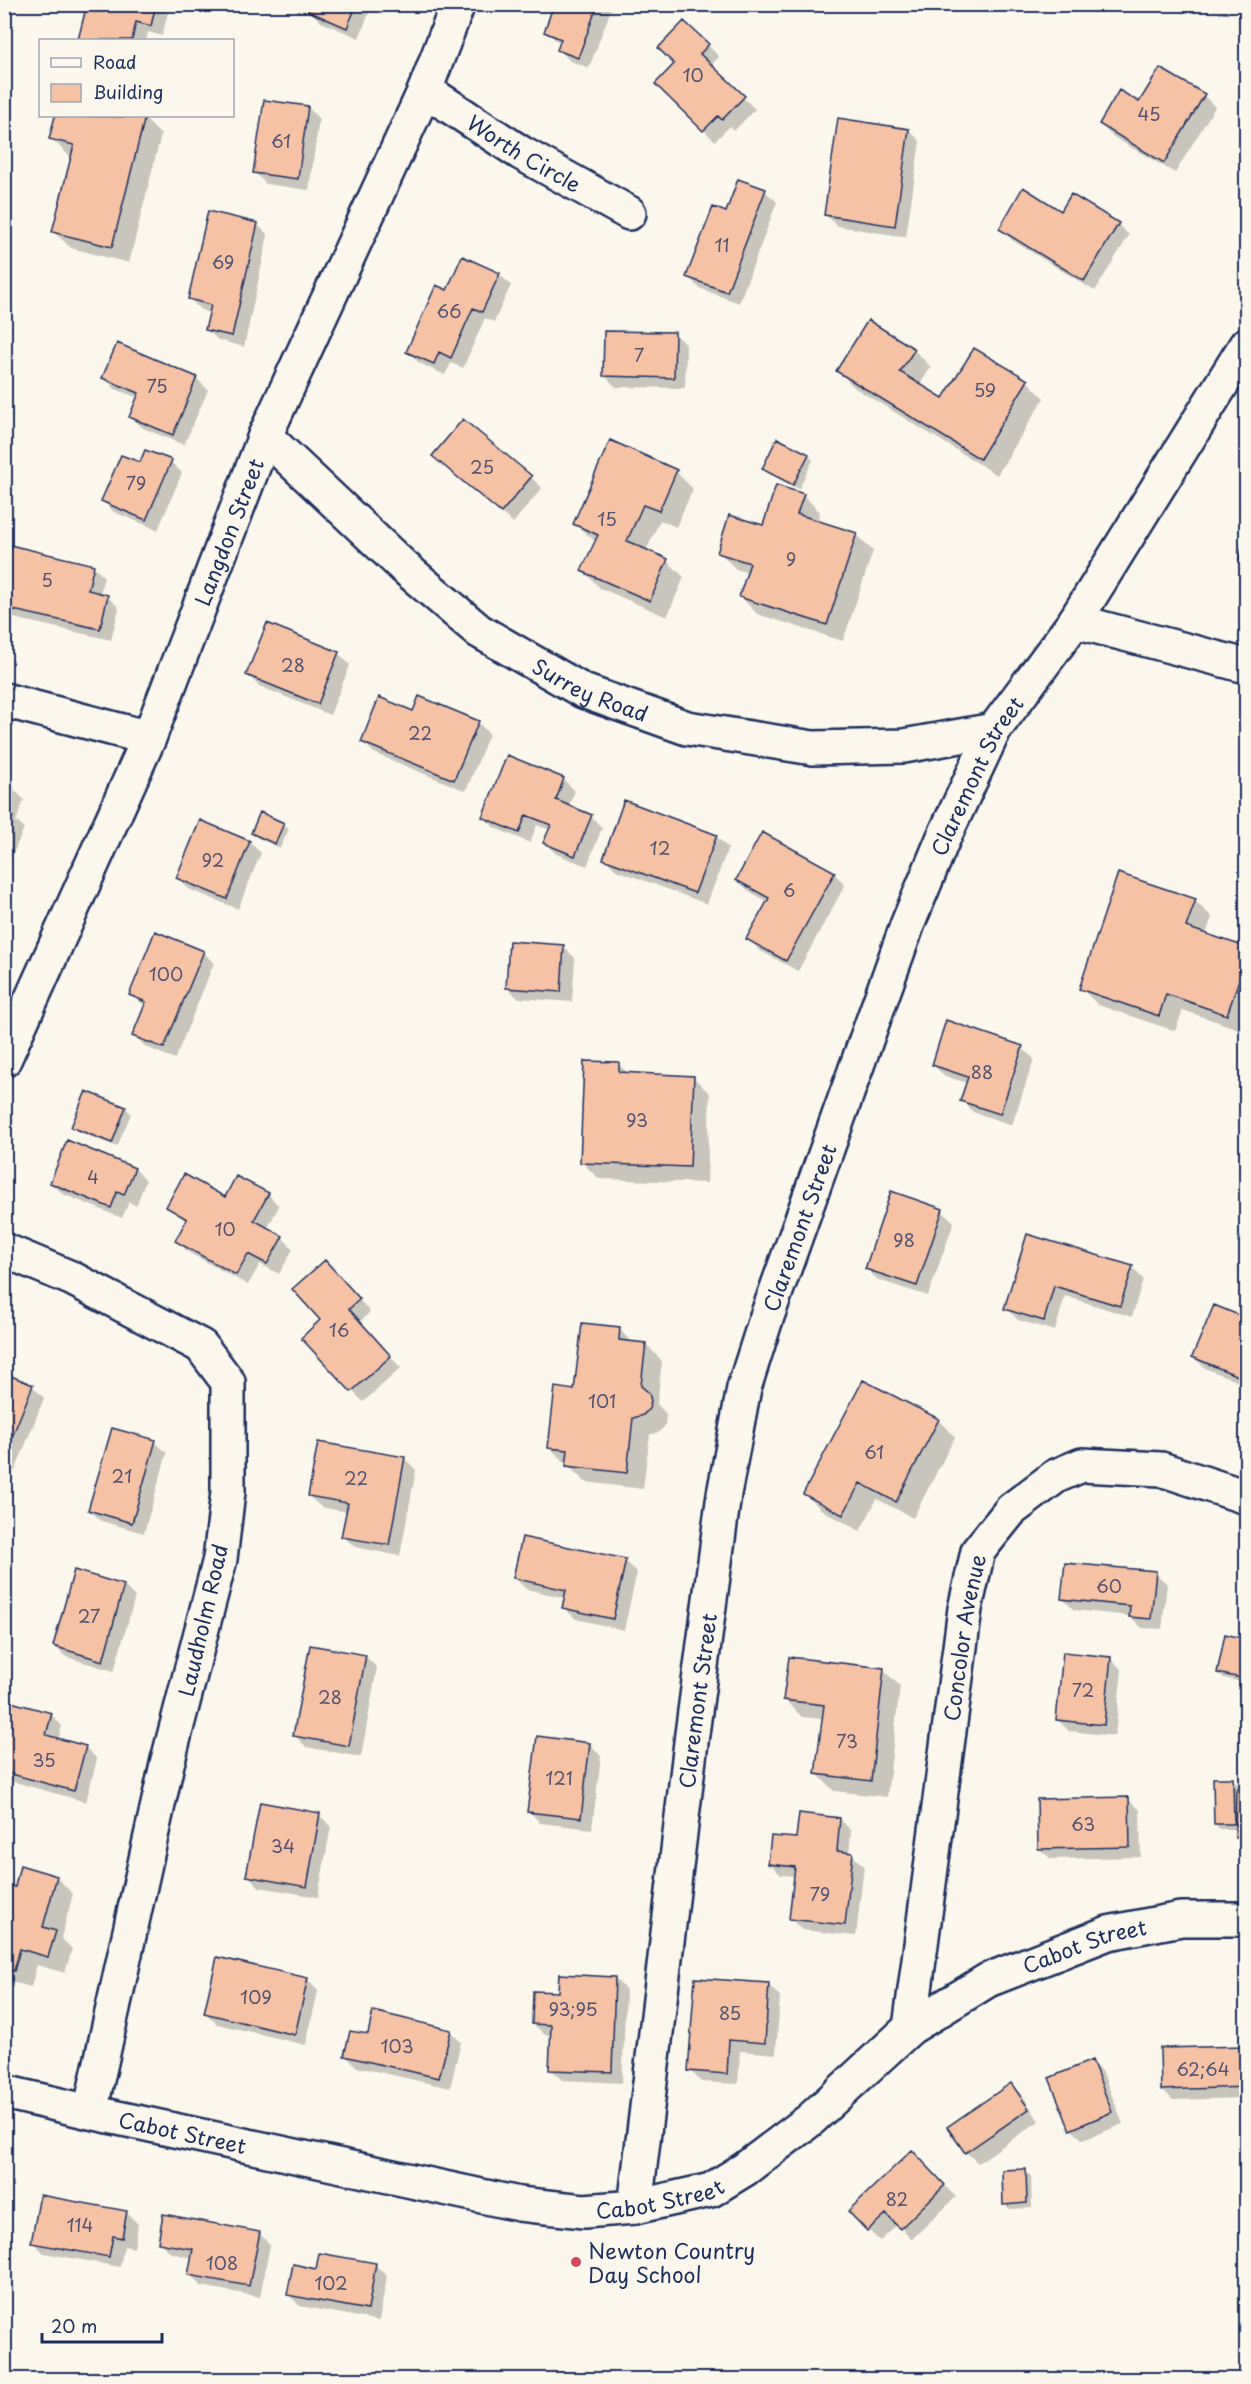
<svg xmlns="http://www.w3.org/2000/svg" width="1251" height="2384" font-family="'Playpen Sans',sans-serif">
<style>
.shadow{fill:#0003}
.building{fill:#f5c2a6;stroke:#1b2f5e;stroke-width:1.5}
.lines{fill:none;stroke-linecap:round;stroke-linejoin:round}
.street-casing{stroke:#1b2f5e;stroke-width:38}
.secondary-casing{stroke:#1b2f5e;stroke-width:38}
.street{stroke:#fbf7ec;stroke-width:33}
.secondary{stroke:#fbf7ec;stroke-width:33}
.poi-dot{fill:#d1495b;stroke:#fbf7ec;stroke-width:2}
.labels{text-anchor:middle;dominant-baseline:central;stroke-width:4.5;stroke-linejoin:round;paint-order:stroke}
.number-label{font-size:18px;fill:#525470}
.street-label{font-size:21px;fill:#1b2f5e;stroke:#fbf7ec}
.poi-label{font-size:21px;fill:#1b2f5e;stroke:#fbf7ec;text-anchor:start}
</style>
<rect width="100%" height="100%" fill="#fbf7ec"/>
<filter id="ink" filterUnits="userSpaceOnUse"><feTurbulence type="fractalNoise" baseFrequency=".0167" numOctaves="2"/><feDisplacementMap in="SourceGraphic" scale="12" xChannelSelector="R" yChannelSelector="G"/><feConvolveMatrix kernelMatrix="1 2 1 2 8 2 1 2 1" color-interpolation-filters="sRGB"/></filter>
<g filter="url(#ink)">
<path class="shadow" d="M89,4H164L169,9L162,36L148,32L146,40H81Z
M313,4H373L359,38L321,22L310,11Z
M556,4H613L589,68L570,61L559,49L561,44L545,31Z
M708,45L719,57L710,66L755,109L734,131L730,126L715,141L657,84Z
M1204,96L1215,107L1175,173L1112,136L1100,124L1140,105Z
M308,107L319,119L309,190L266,184L255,173Z
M57,116H132L144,118L161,135L129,263L71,248L54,232L73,156L68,155L51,138Z
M909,130L920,141L906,237L837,226L826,215Z
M765,191L777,202L739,303L699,288L688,276L727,214Z
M1062,213L1118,224L1129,235L1095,291L1012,240L1000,229Z
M257,224L268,235L244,347L218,340L206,329L210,313L201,310L190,299Z
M499,274L511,285L494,322L485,318L463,368L451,363L445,375L419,363L408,351L447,292Z
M869,322L914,350L931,367L919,386L943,400L1027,381L1044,398L997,475L855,388L838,371Z
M674,333L686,344L685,388L616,387L605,376Z
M104,377L196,378L208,390L184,445L143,428L131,417L139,398L115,389Z
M808,455L813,460L799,489L769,474L763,469Z
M434,456L531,477L542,488L513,523Z
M171,462L182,473L158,530L114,512L103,501L141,464Z
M676,472L693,489L676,527L660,520L646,551L667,561L684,577L667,617L600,588L583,571L596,542L575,524Z
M803,495L820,512L817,522L856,535L873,551L843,641L757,614L741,597L748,573L736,569L719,552L764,527Z
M1246,537V566L1240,560Z
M93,566L104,577L100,594L107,596L119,608L111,640L9,617L4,613V574Z
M338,653L350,665L330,715L259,686L248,675Z
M414,713L478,722L489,734L466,791L374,753L363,742Z
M508,757L564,780L575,791L568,807L591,816L602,828L587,866L556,854L545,843L550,830L537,825L530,843L495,828L483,817Z
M4,785L13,788L24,800L16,821L24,828L4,875Z
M283,824L289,829L280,848L258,838L253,833Z
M716,836L728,848L707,904L616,870L604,858Z
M249,842L261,853L238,909L189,889L178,878Z
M834,873L845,885L798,971L759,950L748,938L768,902L749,891L738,880Z
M1195,901L1212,917L1206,935L1246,948V1024L1244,1031L1183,1010L1175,1031L1098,1005L1081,988Z
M564,947L575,958L572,1002L518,998L507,987Z
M203,952L214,963L175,1059L146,1047L134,1035L146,1007L131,994Z
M1022,1048L1034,1059L1012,1125L973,1112L962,1101L967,1083L945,1076L933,1065Z
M618,1064L629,1074L693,1077L710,1094L707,1183L599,1179L582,1162Z
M87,1093L126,1108L131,1114L117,1147L79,1132L73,1127Z
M135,1169L146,1180L136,1206L129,1202L122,1218L63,1194L51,1183Z
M268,1194L279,1206L267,1229L282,1237L293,1249L279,1274L260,1264L248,1285L188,1252L176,1240L187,1222L167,1206Z
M942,1211L954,1222L928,1296L878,1280L866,1268Z
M1028,1236L1132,1267L1143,1279L1132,1317L1065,1296L1055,1331L1018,1320L1006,1308Z
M336,1273L370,1312L360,1322L401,1368L363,1402L303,1338L322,1320Z
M1215,1307L1246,1320V1385L1205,1368L1194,1357Z
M619,1329L633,1343L646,1344L662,1361L657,1404L666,1414L665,1426L658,1433L650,1434L643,1489L585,1482L549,1447L576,1391Z
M4,1375L32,1386L44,1398L15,1471L4,1467Z
M938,1420L955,1437L913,1518L877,1499L860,1531L822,1510L805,1494Z
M155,1442L167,1453L144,1533L101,1521L89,1509Z
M404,1458L416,1470L400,1556L355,1547L343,1536L348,1512L321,1507L309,1496Z
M625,1561L637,1572L624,1630L576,1619L564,1608L566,1598L526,1589L515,1578Z
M1155,1573L1167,1584L1162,1629L1142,1628L1130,1616L1074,1610L1063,1599Z
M124,1586L135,1597L114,1671L66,1657L54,1646Z
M1226,1636L1246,1641V1683L1224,1678L1218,1672Z
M366,1657L377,1668L361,1757L306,1747L295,1735Z
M1110,1658L1122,1670L1115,1736L1069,1731L1058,1720Z
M883,1670L900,1686L887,1797L834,1791L817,1774L823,1719L802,1717L785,1700Z
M51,1714L62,1726L58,1740L86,1748L97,1759L86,1802L4,1779V1732Z
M590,1744L601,1756L592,1829L540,1823L529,1811Z
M1232,1779L1238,1785V1791H1246V1848L1236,1838L1237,1829H1220L1215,1824Z
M1128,1799L1140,1810L1141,1857L1051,1859L1039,1848Z
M319,1815L331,1826L318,1897L259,1887L248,1875Z
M840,1819L851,1831L849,1854L852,1855L864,1866L856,1936L802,1930L790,1918L795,1876L781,1875L769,1863L798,1840Z
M56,1877L73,1894L61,1938L72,1949L65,1973L37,1965L31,1987L4,1980V1885L16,1888Z
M615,1978L626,1990L622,2083L562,2080L550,2069L552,2035H545L533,2024L559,1994Z
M307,1979L318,1991L306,2045L217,2024L205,2013Z
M768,1985L780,1996L776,2054L740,2051L738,2084L701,2082L690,2070Z
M450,2031L461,2042L450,2088L357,2067L346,2056L369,2036Z
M1246,2048V2098L1173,2100L1162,2089L1161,2050Z
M1091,2062L1103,2073L1123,2124L1083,2140L1071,2129Z
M1011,2085L1023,2096L1039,2121L978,2163L966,2152L949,2127Z
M912,2153L956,2197L912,2239L898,2224L880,2241L868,2230Z
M1025,2171L1031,2176L1032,2208L1010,2209L1005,2204Z
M41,2197L127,2213L138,2224L134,2248L124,2246L120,2267L44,2253L33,2242Z
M4,2200L8,2204L4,2218Z
M259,2233L270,2245L260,2297L201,2286L190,2274L193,2258L171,2253L159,2242Z
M375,2265L387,2276L379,2321L300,2306L289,2295L317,2270Z
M4,2364L15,2380H4Z"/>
<path class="building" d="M87,4H156L151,26L136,22L132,40H78Z
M311,4H357L347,28L308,11Z
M554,4H598L578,58L557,50L561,39L544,32Z
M684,21L709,44L700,54L745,96L722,120L718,116L703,131L655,84L674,64L658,48Z
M1160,68L1205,94L1164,163L1099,124L1119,90L1139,102Z
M264,100L308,106L298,179L253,173Z
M55,116L145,117L112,247L52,232L74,145L49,139Z
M838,118L909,129L895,226L824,215Z
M738,179L766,189L727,292L686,277L713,207L726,212Z
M1023,187L1061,211L1071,194L1119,223L1084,281L999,229Z
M208,211L258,223L232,336L205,330L211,305L188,299Z
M462,256L500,273L482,312L473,308L451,358L439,352L434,364L406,352L436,285L447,290Z
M868,320L915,349L900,372L943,398L974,348L1028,380L980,459L836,371Z
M604,331L675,332L674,378L603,376Z
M117,343L197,377L173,435L129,417L139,393L102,378Z
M463,419L532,476L501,513L432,456Z
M777,438L809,454L793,485L762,469Z
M610,440L677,470L659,511L643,505L627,541L668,559L650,601L581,571L598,535L573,524Z
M145,450L172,460L146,520L101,501L121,455L140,462Z
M776,485L804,494L797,514L857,533L827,625L739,597L750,563L717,553L729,515L763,525Z
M1246,531V562L1239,560Z
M10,545L94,565L88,590L108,595L100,629L4,608V567Z
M267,623L339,652L318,704L246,675Z
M419,696L479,721L454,780L361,742L379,697L413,711Z
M507,755L564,778L556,800L592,815L575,856L543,843L551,825L526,815L519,833L482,817Z
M4,784L13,787L4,810Z
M624,800L717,835L695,893L603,859Z
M4,812L13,816L4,837Z
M260,812L284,823L275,844L251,833Z
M200,820L250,841L227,899L176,878Z
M762,832L835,872L786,961L746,939L769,898L736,880Z
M1118,873L1196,899L1186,927L1246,947V959L1227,1015L1166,994L1159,1016L1079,989Z
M155,931L204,951L164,1048L132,1036L146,1002L129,995Z
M509,941L564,945L561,992L506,988Z
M946,1020L1023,1046L1000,1114L960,1101L968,1077L932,1065Z
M584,1061L619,1062V1072L694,1076L690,1167L580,1163Z
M86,1091L126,1107L112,1143L71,1127Z
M67,1140L135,1168L124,1195L117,1192L111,1208L50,1183Z
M184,1174L225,1197L236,1176L269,1193L254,1220L283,1236L267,1264L248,1254L236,1275L175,1241L187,1219L166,1207Z
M891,1191L943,1209L917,1286L865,1269Z
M1027,1234L1133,1266L1120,1306L1054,1286L1044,1321L1004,1309Z
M325,1260L360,1299L349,1309L391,1356L351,1392L301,1338L320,1320L292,1289Z
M1214,1305L1246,1318V1367L1242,1365L1238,1376L1192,1357Z
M582,1323L620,1327L619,1340L646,1343L641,1386L649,1393L651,1401L649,1409L643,1415L633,1418L627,1473L566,1466L568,1450L548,1448L555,1387L574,1390Z
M4,1373L33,1385L4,1457Z
M863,1380L939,1419L896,1502L860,1483L843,1515L803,1494Z
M112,1428L156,1440L132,1523L88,1510Z
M318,1442L405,1457L389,1545L341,1537L348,1503L308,1496Z
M522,1537L626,1559L613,1619L562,1608L566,1590L513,1578Z
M1065,1563L1156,1571L1151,1619L1129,1617L1130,1606L1061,1599Z
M74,1570L124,1585L103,1661L53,1646Z
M1225,1634L1246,1639V1679L1217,1673Z
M310,1645L366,1655L349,1746L293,1736Z
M1063,1652L1111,1657L1104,1725L1056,1720Z
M789,1657L884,1668L871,1781L815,1774L824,1705L783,1700Z
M11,1702L52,1713L46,1735L86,1746L74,1791L4,1772V1726Z
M537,1736L590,1743L581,1818L527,1812Z
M1213,1778H1233L1234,1824H1214Z
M1236,1789H1246V1839L1235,1838Z
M1129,1797L1130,1847L1038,1849L1037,1799Z
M260,1802L320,1813L307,1887L246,1876Z
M799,1813L840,1818L837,1851L853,1853L845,1925L789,1919L795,1867L768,1864L771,1836L796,1838Z
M20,1865L57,1876L43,1927L56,1931L48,1957L20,1949L14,1971L4,1968V1884L15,1887Z
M217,1957L308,1978L295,2035L204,2013Z
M559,1974L615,1977L612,2072L549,2070L551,2025L532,2024L533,1991L558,1992Z
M695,1978L769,1983L765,2043L729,2040L727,2074L688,2071Z
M373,2011L451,2030L439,2078L344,2056L350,2031L368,2034Z
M1246,2046V2087L1161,2090L1160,2048Z
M1092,2060L1112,2112L1070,2130L1049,2078Z
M1011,2083L1029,2109L965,2153L947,2127Z
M912,2150L945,2185L900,2229L886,2214L867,2231L848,2211Z
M1026,2169L1027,2203L1003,2205L1002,2170Z
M40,2195L127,2211L122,2238L113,2236L109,2257L31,2243Z
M163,2214L260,2232L249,2286L188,2275L193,2249L158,2243Z
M319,2253L376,2263L368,2310L287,2295L293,2264L316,2269Z"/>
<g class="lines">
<defs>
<g id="street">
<path id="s1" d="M425,90L521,153L629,213"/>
<path id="s2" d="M265,436L404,567L479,631L583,691L687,728L813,748L904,746L994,730"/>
<path d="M1075,621L1246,666"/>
<path d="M4,700L149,738"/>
<path id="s3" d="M4,1060L149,738L265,436L425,90L458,4"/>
<path d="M4,1250L71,1278L201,1346L228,1382V1492L220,1559L167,1764L90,2112"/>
<path id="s4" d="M910,2028L965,1609L978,1551L1011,1510L1056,1476L1082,1465L1161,1469L1246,1497"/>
<path id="s5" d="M635,2207L692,1734L724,1494L744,1388L765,1322L908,923L943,839L994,730L1075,621L1246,345"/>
</g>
<g id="secondary">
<path id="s6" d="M4,2092L90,2112L519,2204L584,2211L635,2207L711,2190L745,2169L810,2120L910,2028L988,1980L1108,1933L1181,1919H1246"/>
</g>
</defs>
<use href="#street" class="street-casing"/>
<use href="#secondary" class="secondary-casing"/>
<use href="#street" class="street"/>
<use href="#secondary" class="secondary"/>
</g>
</g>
<circle class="poi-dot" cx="576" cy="2262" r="6"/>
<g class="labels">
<g class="number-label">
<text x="693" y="74">10</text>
<text x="1149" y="113">45</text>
<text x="281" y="140">61</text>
<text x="722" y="244">11</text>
<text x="223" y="261">69</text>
<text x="449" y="310">66</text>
<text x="639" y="354">7</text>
<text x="157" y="385">75</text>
<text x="985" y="389">59</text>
<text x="482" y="466">25</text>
<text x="136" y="482">79</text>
<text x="607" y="518">15</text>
<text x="791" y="558">9</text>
<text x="47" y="579">5</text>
<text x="293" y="664">28</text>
<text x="420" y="732">22</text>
<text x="660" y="847">12</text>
<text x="213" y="859">92</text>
<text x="789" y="889">6</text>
<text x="166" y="973">100</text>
<text x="982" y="1071">88</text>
<text x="637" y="1119">93</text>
<text x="93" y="1176">4</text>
<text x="225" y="1228">10</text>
<text x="904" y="1239">98</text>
<text x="339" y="1329">16</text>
<text x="602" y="1400">101</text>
<text x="874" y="1451">61</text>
<text x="122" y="1475">21</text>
<text x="356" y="1477">22</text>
<text x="1109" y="1585">60</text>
<text x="89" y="1615">27</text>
<text x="1083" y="1689">72</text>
<text x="330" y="1696">28</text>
<text x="847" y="1740">73</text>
<text x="44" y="1759">35</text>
<text x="559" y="1777">121</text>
<text x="1083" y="1823">63</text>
<text x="283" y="1845">34</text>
<text x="820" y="1893">79</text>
<text x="256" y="1996">109</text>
<text x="573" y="2008">93;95</text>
<text x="730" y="2012">85</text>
<text x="397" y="2045">103</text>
<text x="1203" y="2068">62;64</text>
<text x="897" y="2198">82</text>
<text x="80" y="2224">114</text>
<text x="222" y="2262">108</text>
<text x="331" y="2282">102</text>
</g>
<g class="street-label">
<text stroke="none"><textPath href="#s1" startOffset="118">Worth Circle</textPath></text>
<text stroke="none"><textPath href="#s3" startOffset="574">Langdon Street</textPath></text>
<text stroke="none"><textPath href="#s2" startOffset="416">Surrey Road</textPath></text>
<text stroke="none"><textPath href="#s5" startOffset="1482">Claremont Street</textPath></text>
<text stroke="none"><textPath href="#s5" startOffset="996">Claremont Street</textPath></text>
<text transform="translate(202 1620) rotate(-77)">Laudholm Road</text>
<text stroke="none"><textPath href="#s4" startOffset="394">Concolor Avenue</textPath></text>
<text stroke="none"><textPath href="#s5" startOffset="510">Claremont Street</textPath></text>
<text stroke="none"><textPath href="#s6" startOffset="1173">Cabot Street</textPath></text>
<text stroke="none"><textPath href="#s6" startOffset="183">Cabot Street</textPath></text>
<text stroke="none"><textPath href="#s6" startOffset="669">Cabot Street</textPath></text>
</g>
<g class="poi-label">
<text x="588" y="2250">Newton Country<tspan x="588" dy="24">Day School</tspan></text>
</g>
</g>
<rect width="1251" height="2384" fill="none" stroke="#fbf7ec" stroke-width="24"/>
<rect x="12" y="12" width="1227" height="2360" fill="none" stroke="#1b2f5e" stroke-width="2" filter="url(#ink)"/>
<rect x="39" y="39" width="195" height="78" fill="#fbf7ec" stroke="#a1a7b3" stroke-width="1.5"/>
<rect x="51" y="58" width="30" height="9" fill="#fbf7ec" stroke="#a1a7b3" stroke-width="1.5"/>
<text x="93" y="69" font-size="18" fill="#1b2f5e">Road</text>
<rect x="51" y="84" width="30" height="18" fill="#f5c2a6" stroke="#a1a7b3" stroke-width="1.5"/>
<text x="93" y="99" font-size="18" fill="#1b2f5e">Building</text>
<path d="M42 2333v9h120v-9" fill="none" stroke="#1b2f5e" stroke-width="3"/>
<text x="51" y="2333" font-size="18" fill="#1b2f5e" stroke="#fbf7ec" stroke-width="4.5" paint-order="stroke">20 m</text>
</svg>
